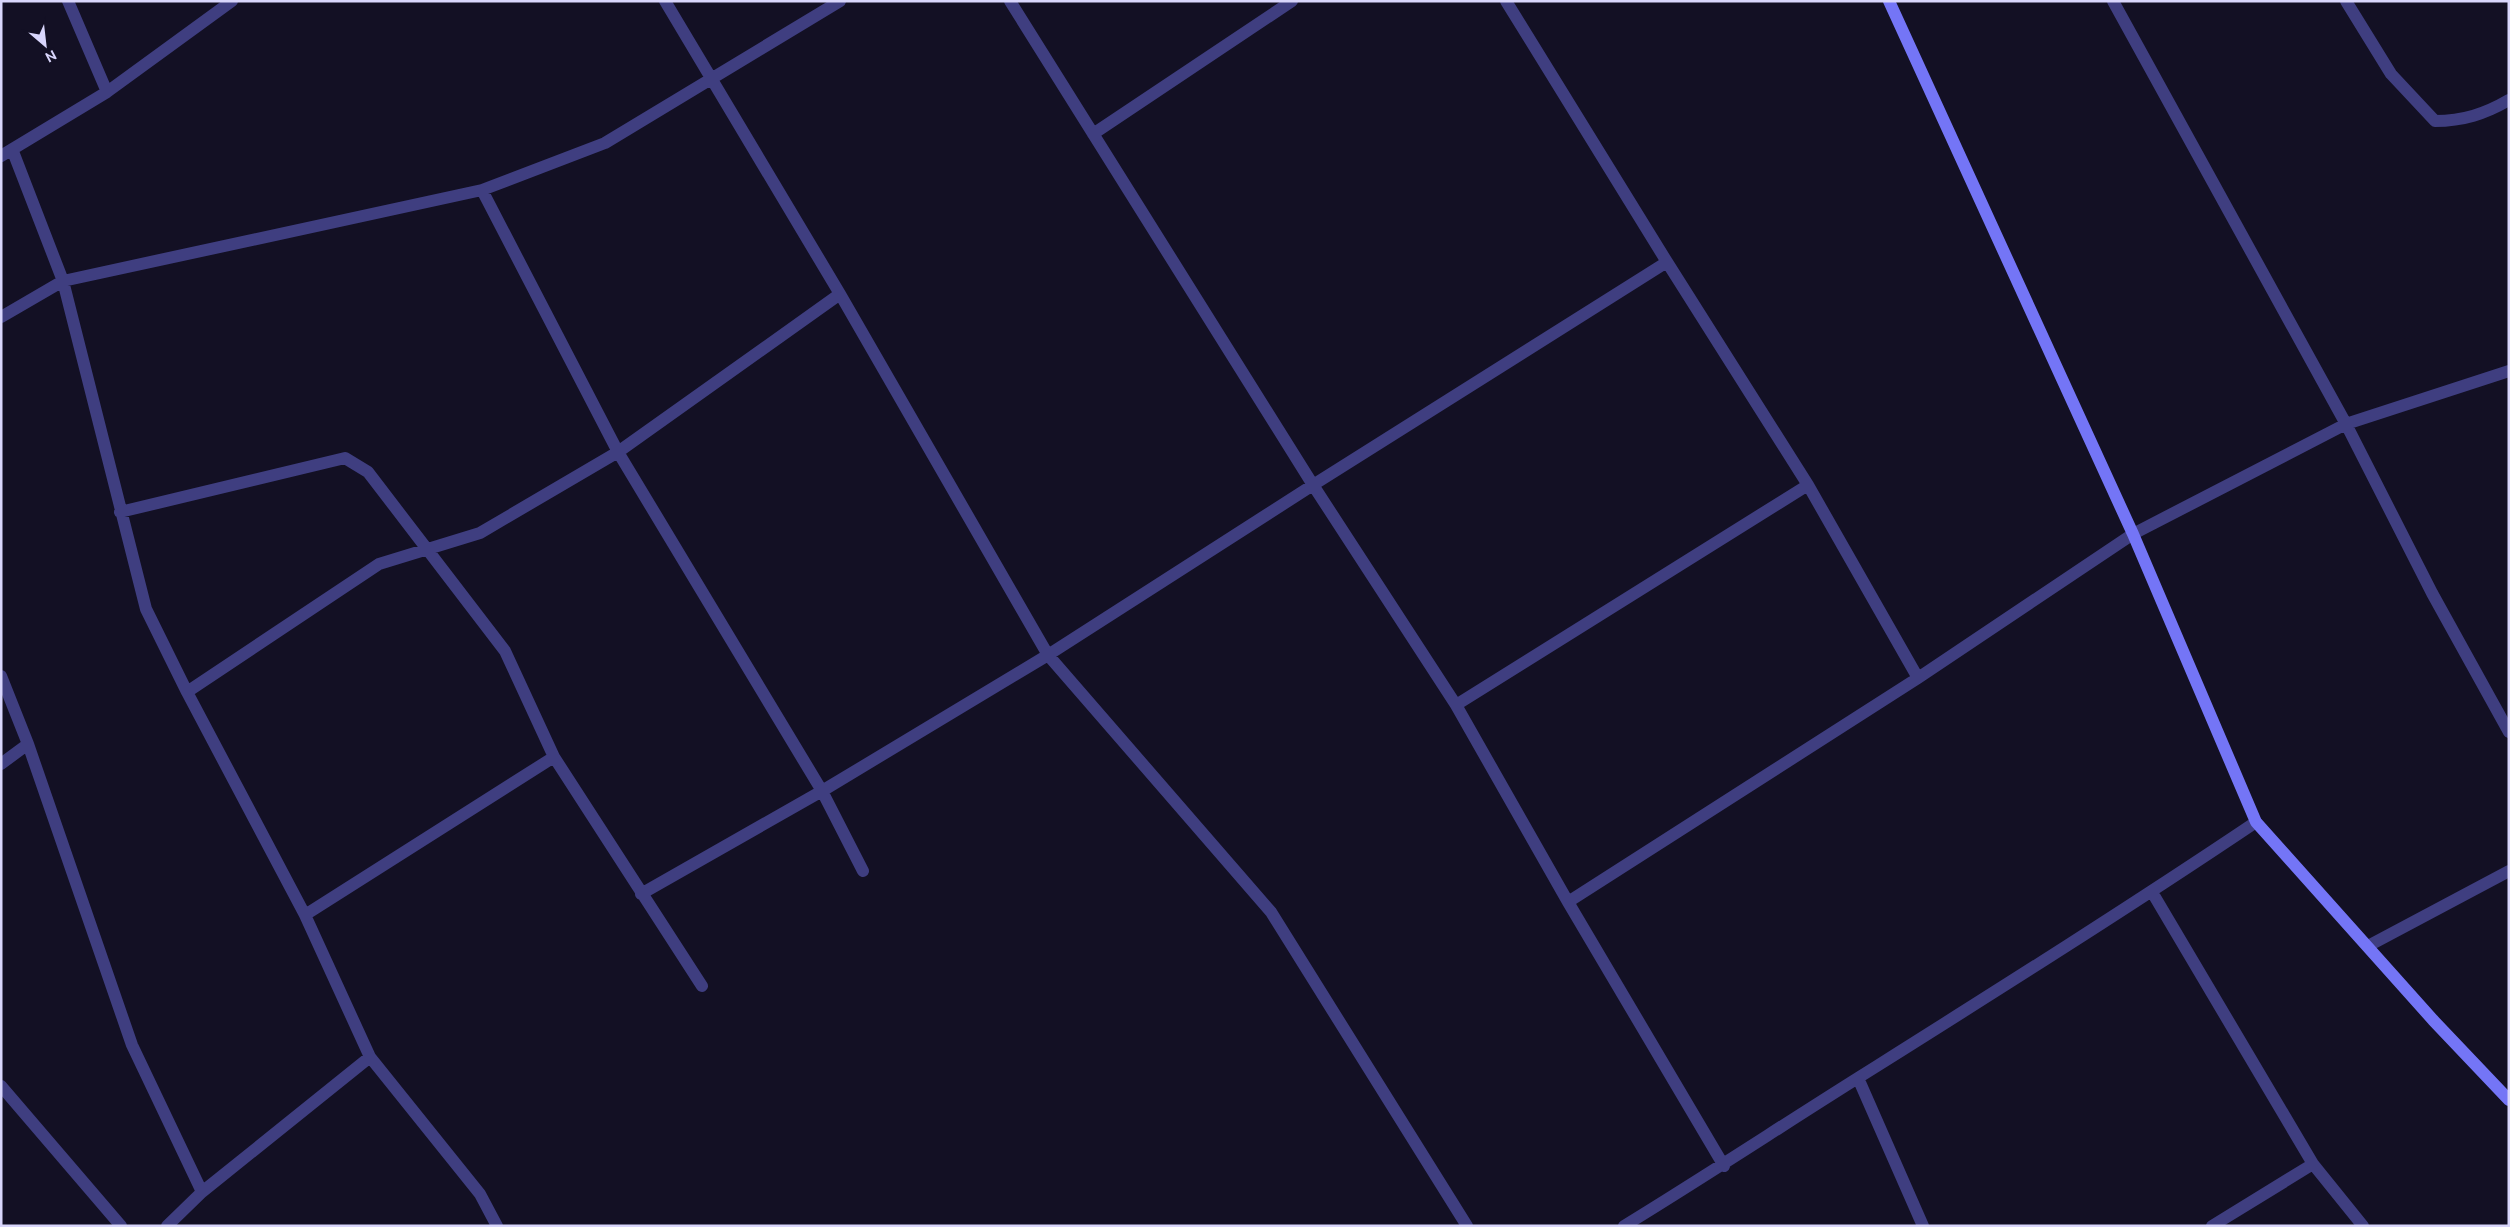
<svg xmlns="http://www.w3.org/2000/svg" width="2510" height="1227" font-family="Ubuntu,sans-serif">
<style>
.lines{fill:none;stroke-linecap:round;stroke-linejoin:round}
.street{stroke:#3f3e80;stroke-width:12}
.secondary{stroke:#7475f6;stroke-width:12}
</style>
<rect width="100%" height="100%" fill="#131024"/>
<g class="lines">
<path class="street" d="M68,1L107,92
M665,1L840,294L1048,655L1271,912L1467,1226
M1010,1L1313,485L1456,705L1568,902L1724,1166
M1506,1L1667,262L1808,485L1918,678
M2113,1L2346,424L2432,593L2509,732
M2346,1L2391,74L2435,121C2463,121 2485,114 2509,100
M1093,134L1292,1
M12,149L63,281L146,609L187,692L305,915L370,1057L480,1194L497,1226
M1,156L107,92L232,1
M482,190L618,452L822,791L863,871
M1,317L63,281L482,190L605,143L840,1
M120,512L345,458L368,472L505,651L554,757L702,986
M1,676L28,744L132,1045L202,1192
M187,692L379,564L480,533L618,452L840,294
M1456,705L1808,485
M1,764L28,744
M2152,892L2313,1164L2363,1226
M641,894L822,791L1048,655L1313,485L1667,262
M1568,902L1918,678L2133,534L2346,424L2509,371
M305,915L554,757
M2368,946L2509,871
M1858,1078L1923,1226
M1,1086L121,1226
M167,1226L202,1192L370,1057
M1624,1226C1709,1174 1792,1119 1877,1066C2004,986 2131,906 2256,822
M2212,1226L2313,1164"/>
<path class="secondary" d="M1889,1L2133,534L2256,822L2433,1020L2509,1100"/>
</g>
<rect width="2510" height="1227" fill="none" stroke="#d9d6fc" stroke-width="5"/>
<g transform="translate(45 45) rotate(152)" stroke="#131024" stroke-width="4" paint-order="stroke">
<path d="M0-4L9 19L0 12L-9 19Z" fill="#d9d6fc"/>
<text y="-8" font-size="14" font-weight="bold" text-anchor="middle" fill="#d9d6fc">N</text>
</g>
</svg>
